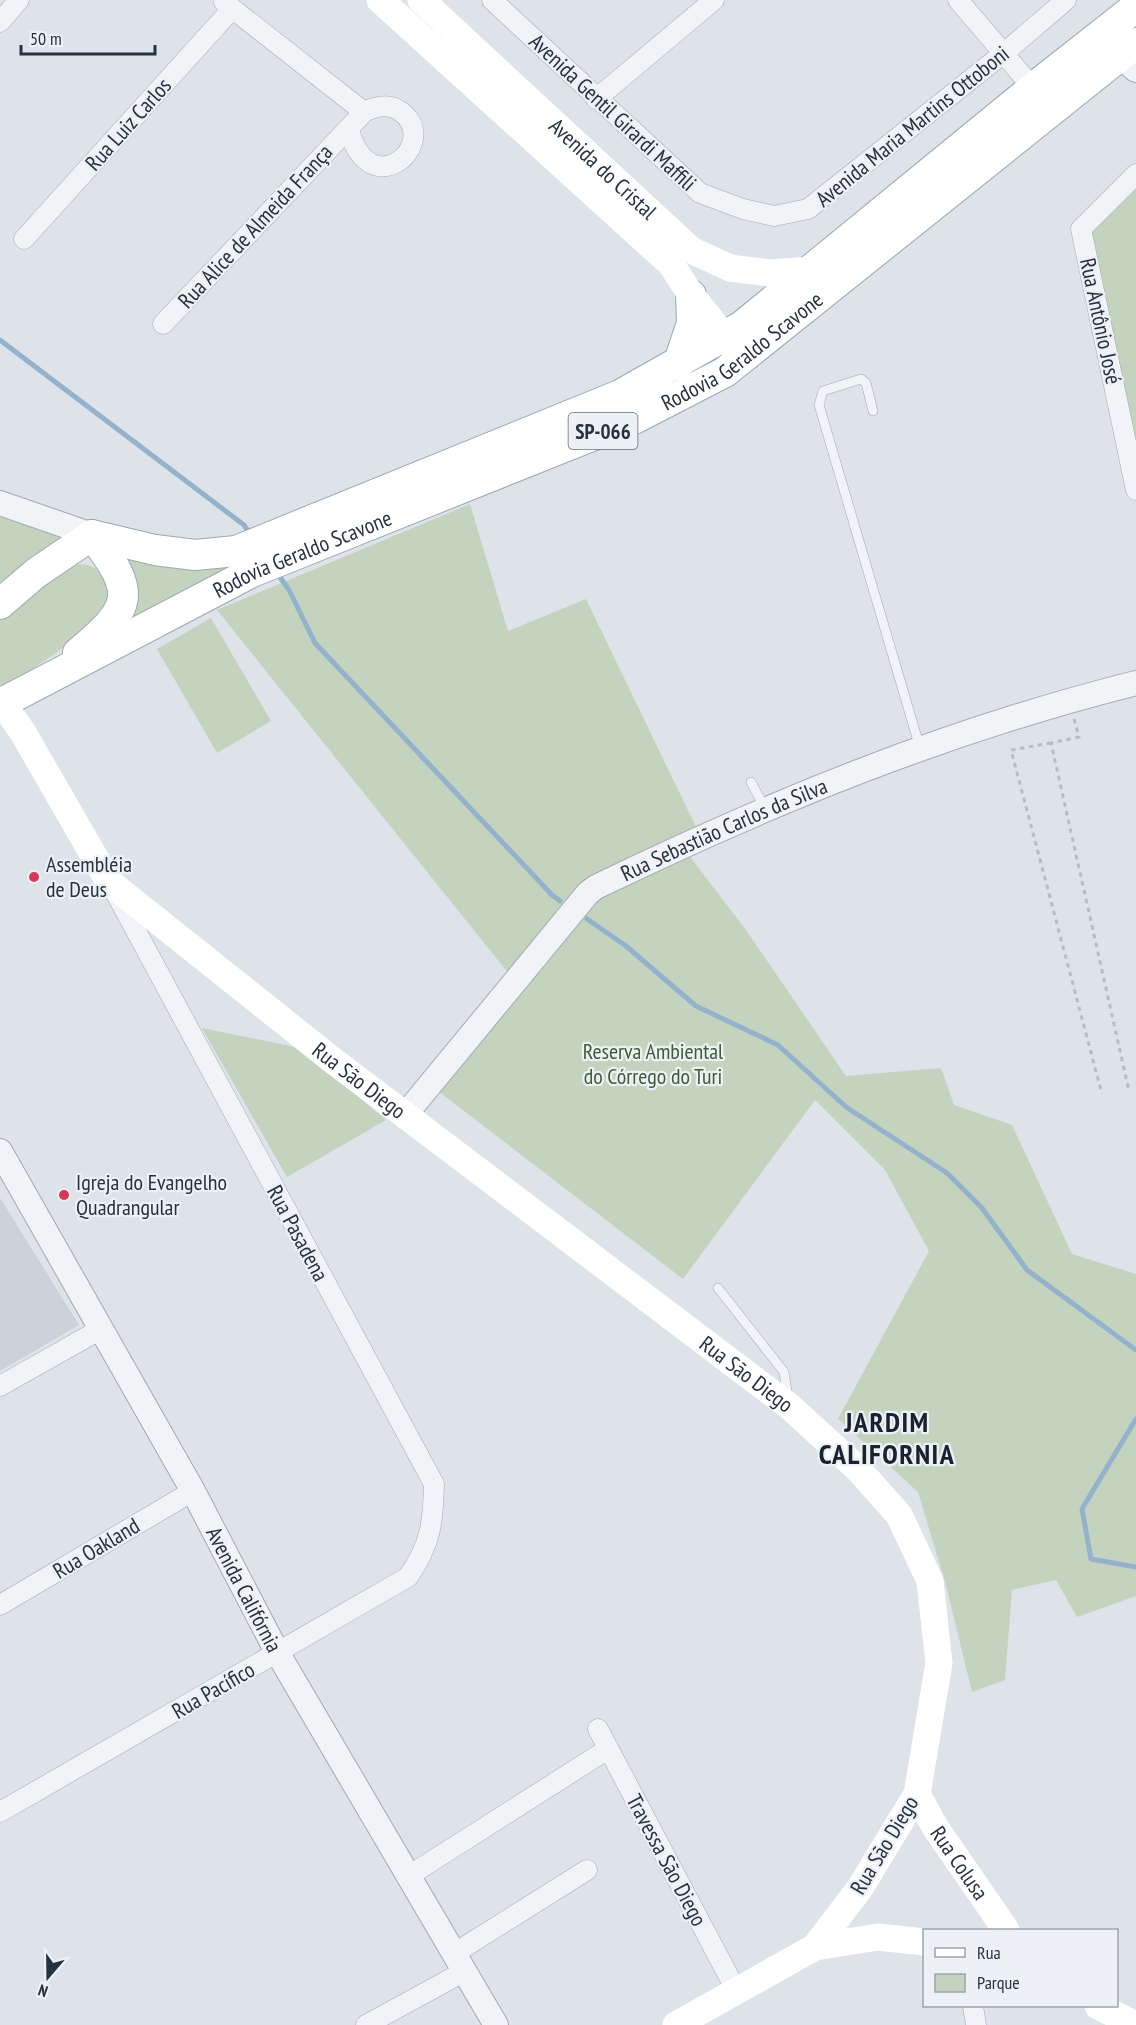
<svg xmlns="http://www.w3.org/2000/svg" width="1136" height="2025" font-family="'PT Sans Narrow',sans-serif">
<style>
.built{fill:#cbd2db}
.green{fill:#c4d3be}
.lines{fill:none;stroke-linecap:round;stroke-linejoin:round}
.stream{stroke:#95b2cc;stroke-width:5}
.service-casing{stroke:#a3a9b3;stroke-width:10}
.minor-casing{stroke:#a3a9b3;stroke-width:21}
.tertiary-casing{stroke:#a3a9b3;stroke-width:26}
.primary-casing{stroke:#9ca7b5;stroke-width:32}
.path{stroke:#b8bdc4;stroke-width:3;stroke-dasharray:4.5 4.5;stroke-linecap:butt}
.service{stroke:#f1f3f7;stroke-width:9}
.minor{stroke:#f1f3f7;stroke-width:20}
.tertiary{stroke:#f1f3f7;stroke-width:24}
.secondary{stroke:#fff;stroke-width:27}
.primary{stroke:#fff;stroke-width:30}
.poi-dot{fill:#d93756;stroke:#edf1f6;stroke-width:2}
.labels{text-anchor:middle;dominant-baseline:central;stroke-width:4.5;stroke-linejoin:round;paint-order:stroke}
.shield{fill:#edf1f6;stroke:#626b77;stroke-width:1.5}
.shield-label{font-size:21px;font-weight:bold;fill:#263141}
.street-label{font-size:22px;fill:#263141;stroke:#edf1f6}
.poi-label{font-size:22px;fill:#263141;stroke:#edf1f6;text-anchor:start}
.park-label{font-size:22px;fill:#3c5d32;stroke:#edf1f6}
.district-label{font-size:28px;font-weight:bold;letter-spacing:1.5px;fill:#182231;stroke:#edf1f6}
</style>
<rect width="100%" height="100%" fill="#dee2e9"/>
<path class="built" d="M0,1198L79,1325L0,1371Z"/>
<path class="green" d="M1136,174V490L1081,229Z
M470,504L508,631L586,599L696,827L688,854L746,930L846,1076L941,1068L954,1105L1012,1125L1072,1254L1136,1274V1596L1077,1617L1056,1580L1012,1590L1005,1680L972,1692L946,1585L918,1492L838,1419L929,1251L885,1170L815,1100L683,1279L438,1091L521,989L217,610Z
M0,508L72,539L0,582Z
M126,555L245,559L126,626L137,585Z
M68,565C101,560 106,577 111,605L66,646L8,686L0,685V620Z
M211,618L271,721L217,753L157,649Z
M202,1028L300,1048L386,1120L287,1177Z"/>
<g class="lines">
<path class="stream" d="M0,340L244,525L250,534
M277,573L289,590L315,643L552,895L560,901
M587,919L626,946L696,1006L778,1045L846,1107L947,1173L982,1208L1027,1270L1136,1350
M1136,1419L1082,1509L1091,1559L1136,1567"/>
<defs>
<path id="service" d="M873,411L866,383L861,379L823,391L819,405L920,748
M751,782L765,808
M718,1288L784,1372L788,1398"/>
<path id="minor" d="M492,0L700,193L743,209L774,216L808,209L1004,53L1066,0
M958,0L1033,88
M224,2L364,112
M0,22L19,0
M596,99L714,0
M1136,174L1081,229L1136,490
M24,239L232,9
M163,324L364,112C376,106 388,103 400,111C443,141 371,208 349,130
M0,1386L101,1329
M0,1605L193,1491
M598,1729L736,1990
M0,1812L408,1577C431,1544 433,1523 434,1484L114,890
M410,1875L608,1749
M455,1953L587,1870
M973,2006L976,2025
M366,2025L465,1971"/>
<g id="tertiary">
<path d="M1119,56L1136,70"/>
<path d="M0,503L92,535"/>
<path id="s1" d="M405,1115L588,893L596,887C772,802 945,731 1136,683"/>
<path id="s2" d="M0,1151L193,1491L277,1652L496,2025"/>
</g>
<g id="primary">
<path d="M678,365L692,323L691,295"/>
<path d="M0,604L36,573L92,535L155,550L195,555L236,551L620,395L742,326L1033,88L1136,7"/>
<path d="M78,653C135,606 136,592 92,535"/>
<path id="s6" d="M0,704L252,572L634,419L725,372L1136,43"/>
</g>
</defs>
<use href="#service" class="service-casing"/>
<use href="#minor" class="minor-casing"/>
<use href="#tertiary" class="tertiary-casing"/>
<use href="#primary" class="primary-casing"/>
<path class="path" d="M1074,719L1079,737L1051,743L1129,1091
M1051,743L1011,750L1102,1094"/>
<use href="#service" class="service"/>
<use href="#minor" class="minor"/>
<use href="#tertiary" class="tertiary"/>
<g class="secondary">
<path d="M380,0L671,264L691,295L737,352"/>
<path id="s3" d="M421,0L691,250L730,268L769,273L813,270"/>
<path id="s4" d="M2,703L22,731L109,882L331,1059L789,1406L858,1469L899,1515L930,1581L939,1663L917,1794L860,1888L815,1947L676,2025"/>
<path id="s5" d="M917,1794L935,1827L1006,1930"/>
<path d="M815,1947L878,1937L924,1942"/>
<path d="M1098,2006L1136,2025"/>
</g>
<use href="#primary" class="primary"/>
</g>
<g class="poi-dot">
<circle cx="34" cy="877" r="6"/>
<circle cx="64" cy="1195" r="6"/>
</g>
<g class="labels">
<rect class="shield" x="568.5" y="413" width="69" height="36" rx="4.5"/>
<g class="shield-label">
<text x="603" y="431">SP-066</text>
</g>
<g class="street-label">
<text transform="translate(613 112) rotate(43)">Avenida Gentil Girardi Maffili</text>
<text transform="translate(128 124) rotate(-48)">Rua Luiz Carlos</text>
<text transform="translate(912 126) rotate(-39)">Avenida Maria Martins Ottoboni</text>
<text stroke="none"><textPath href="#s3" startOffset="248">Avenida do Cristal</textPath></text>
<text transform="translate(255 226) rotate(-47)">Rua Alice de Almeida França</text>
<text transform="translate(1101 321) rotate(78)">Rua Antônio José</text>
<text stroke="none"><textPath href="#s6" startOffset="824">Rodovia Geraldo Scavone</textPath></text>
<text stroke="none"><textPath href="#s6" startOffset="338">Rodovia Geraldo Scavone</textPath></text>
<text stroke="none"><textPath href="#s1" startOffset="438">Rua Sebastião Carlos da Silva</textPath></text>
<text stroke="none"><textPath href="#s4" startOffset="528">Rua São Diego</textPath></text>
<text transform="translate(298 1233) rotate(62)">Rua Pasadena</text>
<text stroke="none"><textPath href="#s4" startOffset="1014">Rua São Diego</textPath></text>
<text transform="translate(96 1548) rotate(-31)">Rua Oakland</text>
<text stroke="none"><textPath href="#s2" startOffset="502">Avenida Califórnia</textPath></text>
<text transform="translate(213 1690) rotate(-30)">Rua Pacífico</text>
<text transform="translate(884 1845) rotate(-59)">Rua São Diego</text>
<text transform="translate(667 1860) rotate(62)">Travessa São Diego</text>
<text stroke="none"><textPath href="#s5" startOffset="81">Rua Colusa</textPath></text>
</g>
<g class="poi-label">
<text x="46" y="864">Assembléia<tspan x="46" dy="25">de Deus</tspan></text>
<text x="76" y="1182">Igreja do Evangelho<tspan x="76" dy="25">Quadrangular</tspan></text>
</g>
<g class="park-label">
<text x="653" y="1051">Reserva Ambiental<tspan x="653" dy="25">do Córrego do Turi</tspan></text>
</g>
<g class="district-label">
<text x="887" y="1421">JARDIM<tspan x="887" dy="32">CALIFORNIA</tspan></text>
</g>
</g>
<rect x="923" y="1929" width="195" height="78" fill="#edf1f6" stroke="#9da4ae" stroke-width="1.5"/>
<rect x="935" y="1948" width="30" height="9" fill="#ffffff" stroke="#9da4ae" stroke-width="1.5"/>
<text x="977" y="1959" font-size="18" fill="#263141">Rua</text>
<rect x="935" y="1974" width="30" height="18" fill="#c4d3be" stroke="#9da4ae" stroke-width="1.5"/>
<text x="977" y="1989" font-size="18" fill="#263141">Parque</text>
<g transform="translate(48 1977) rotate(200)" stroke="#edf1f6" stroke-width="4.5" paint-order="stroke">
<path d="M0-4.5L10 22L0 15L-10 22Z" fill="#263141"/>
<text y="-9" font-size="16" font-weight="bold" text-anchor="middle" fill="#263141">N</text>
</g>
<path d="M21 45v9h134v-9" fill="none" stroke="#263141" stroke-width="3"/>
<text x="30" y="45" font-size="18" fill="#263141" stroke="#edf1f6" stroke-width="4.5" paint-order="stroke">50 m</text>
</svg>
